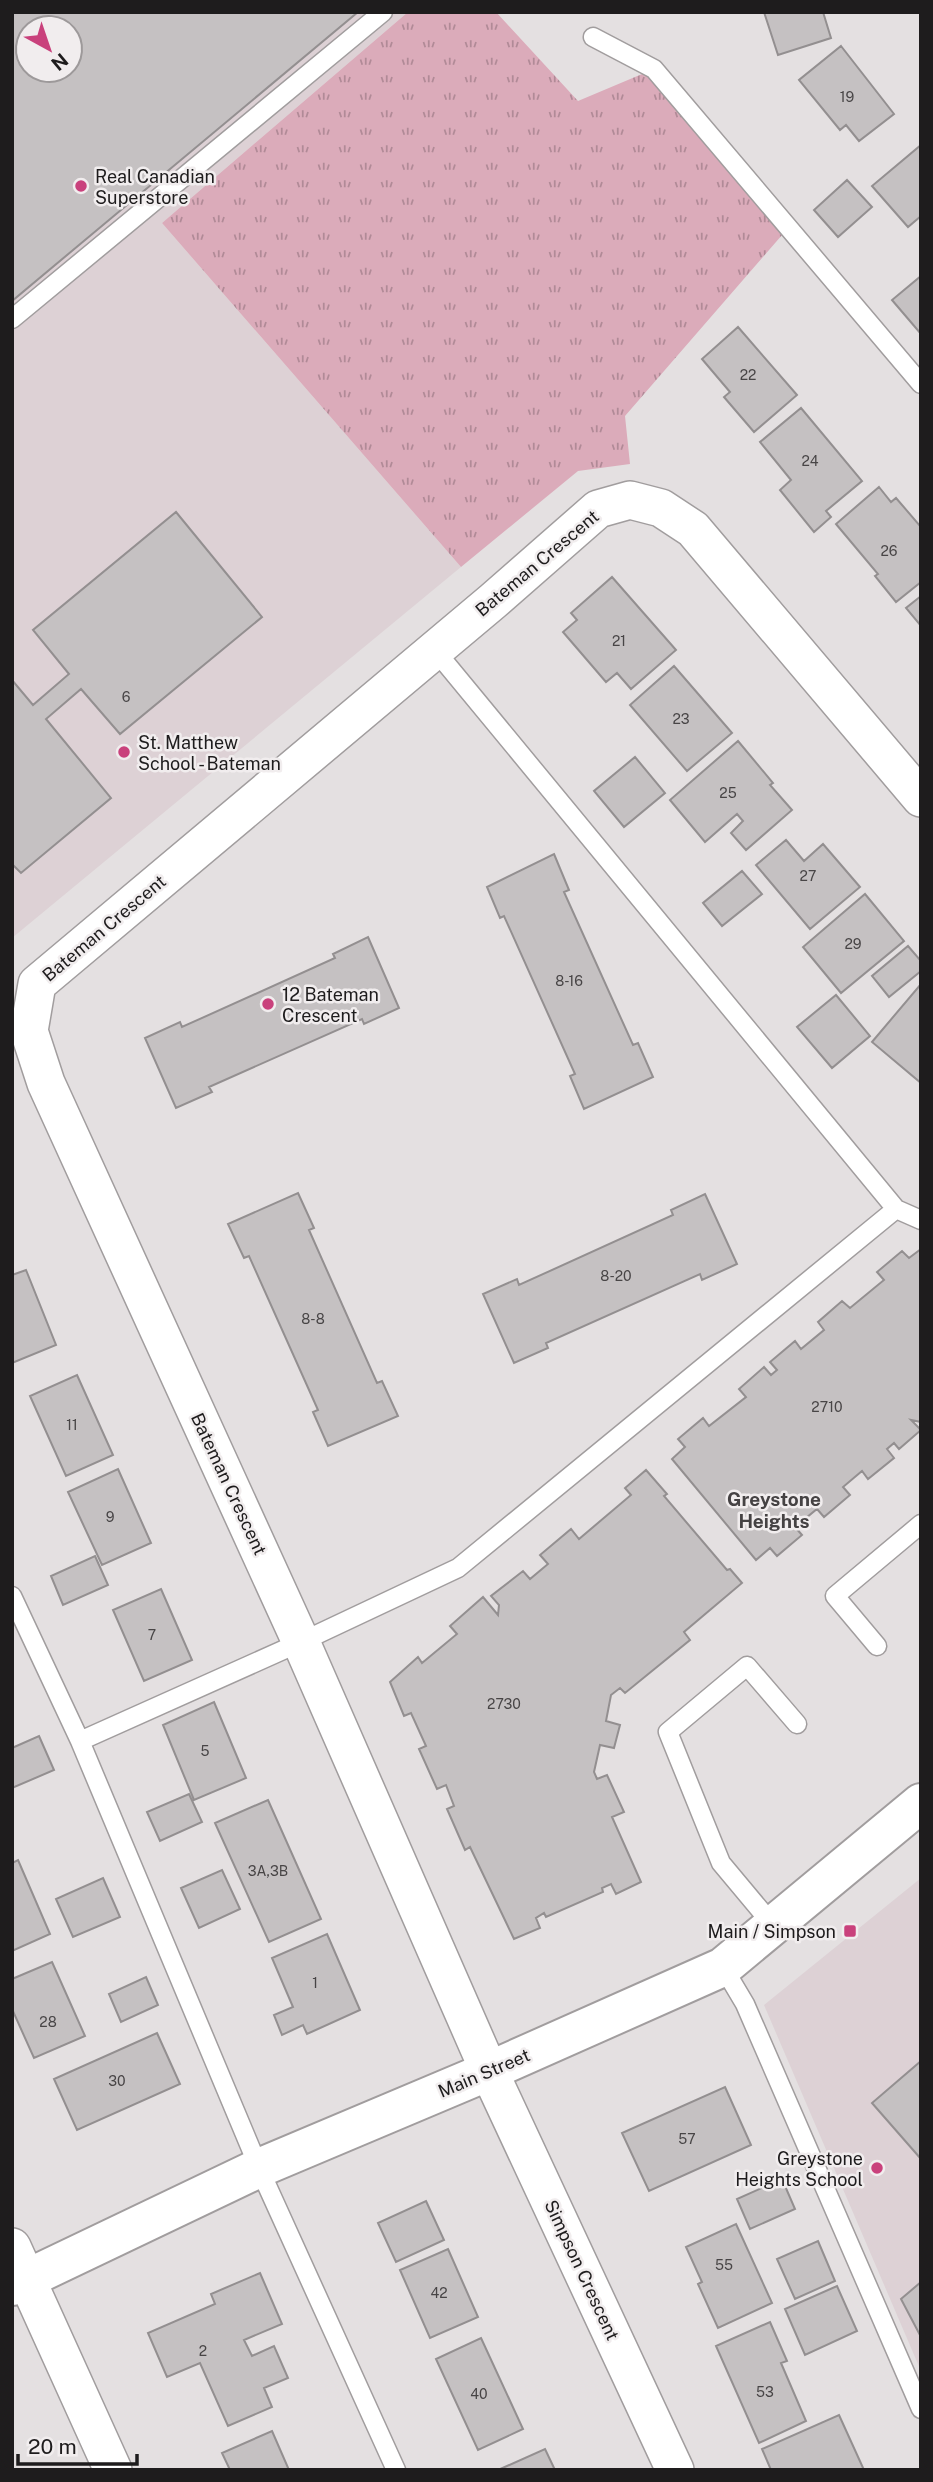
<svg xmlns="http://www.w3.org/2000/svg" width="933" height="2482" font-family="'Public Sans',sans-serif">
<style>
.built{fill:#ddd1d5;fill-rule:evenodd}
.park{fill:url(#park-tufts)}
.building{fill:#c5c1c2;stroke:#938f90;stroke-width:2;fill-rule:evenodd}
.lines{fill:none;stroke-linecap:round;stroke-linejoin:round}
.service-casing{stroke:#a19d9e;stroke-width:21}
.minor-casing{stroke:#a19d9e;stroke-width:40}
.tertiary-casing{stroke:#a19d9e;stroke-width:42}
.service{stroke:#fff;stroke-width:18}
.minor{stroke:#fff;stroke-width:37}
.tertiary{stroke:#fff;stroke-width:38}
.poi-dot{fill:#c9417c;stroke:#f1edee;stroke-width:2.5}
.labels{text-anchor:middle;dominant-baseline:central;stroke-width:5;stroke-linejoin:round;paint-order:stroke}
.number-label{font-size:14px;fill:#484546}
.poi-label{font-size:18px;fill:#1e1c1d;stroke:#f1edee;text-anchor:start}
.street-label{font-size:18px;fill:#1e1c1d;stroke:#f1edee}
.neighbourhood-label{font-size:19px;font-weight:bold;fill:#454243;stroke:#f1edee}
</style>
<defs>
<pattern id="park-tufts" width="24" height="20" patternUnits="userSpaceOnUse" patternTransform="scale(1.75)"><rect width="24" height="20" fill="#dbabba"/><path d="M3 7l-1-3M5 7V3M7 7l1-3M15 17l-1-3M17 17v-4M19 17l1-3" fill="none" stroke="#b18a97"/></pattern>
</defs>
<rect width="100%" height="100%" fill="#e4e0e1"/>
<path class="built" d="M12,12H408L162,223L461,567L12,938ZM28,28H70V70H28Z
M921,1878V2371L764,2005Z"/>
<path class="park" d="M408,12H496L578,101L654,69L789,227L625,416L630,464L578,471L461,567L162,223Z"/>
<path class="building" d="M12,12H358L12,301ZM28,28H70V70H28Z
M764,12H823L831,38L778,55Z
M841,46L894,114L859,141L846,125L840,130L799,80Z
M921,145V216L908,227L872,186Z
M847,180L872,207L838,237L814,210Z
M921,276V334L892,300Z
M738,327L797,395L754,432L724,397L730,392L702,359Z
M801,408L862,481L826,511L831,517L814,532L780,490L791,480L760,442Z
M879,487L891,502L896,498L921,527V582L896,602L875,576L878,574L836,524Z
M176,512L262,617L120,734L81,689L46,719L111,798L21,873L12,864V680L33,705L69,674L33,630Z
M612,577L676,650L631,689L617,673L606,682L563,632L577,620L571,613Z
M921,596V626L906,608Z
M674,666L732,733L687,771L630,705Z
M738,741L773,783L770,785L792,810L746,850L731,833L743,821L737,814L705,842L670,800Z
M635,757L665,793L624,827L594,791Z
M786,840L804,861L823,844L860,887L810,929L756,865Z
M554,854L569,890L564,892L633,1045L638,1043L653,1077L584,1109L570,1076L575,1074L504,916L500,918L487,887Z
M742,871L762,894L722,926L703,903Z
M865,894L904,941L841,993L803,947Z
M368,937L399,1008L364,1024L362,1019L209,1087L212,1092L176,1108L145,1038L180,1022L182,1027L335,958L333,954Z
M908,946L921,961V971L889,997L872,976Z
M921,984V1083L872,1042Z
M836,995L870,1036L832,1068L797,1027Z
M298,1193L314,1228L309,1230L377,1383L382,1381L398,1416L328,1446L313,1412L318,1410L249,1256L244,1258L228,1224Z
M705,1194L737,1264L702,1280L700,1274L546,1343L548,1348L514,1363L483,1294L517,1279L519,1285L673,1215L671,1210Z
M921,1249V1422L911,1420L921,1430L899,1449L894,1443L887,1449L894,1458L868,1479L862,1471L843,1487L850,1495L824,1517L817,1509L795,1527L802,1535L777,1556L770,1548L756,1560L672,1459L685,1447L678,1439L703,1418L709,1426L746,1397L739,1389L764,1367L771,1375L777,1370L770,1362L795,1341L801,1349L824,1330L818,1322L842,1301L850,1308L884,1280L877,1272L902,1251L909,1258Z
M26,1270L56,1345L12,1363V1275Z
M77,1375L113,1455L66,1476L30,1396Z
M118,1469L151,1543L102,1565L68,1492Z
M646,1470L667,1494L664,1496L727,1570L730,1569L742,1583L684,1632L690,1640L625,1693L620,1688L611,1695L606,1721L620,1725L614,1748L600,1745L594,1772L597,1779L607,1775L624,1812L612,1817L641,1882L616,1894L611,1884L602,1888L603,1892L546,1917L544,1913L536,1918L540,1928L514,1939L470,1847L465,1850L447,1809L454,1806L446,1785L437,1789L419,1749L426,1746L411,1713L404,1716L390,1682L418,1657L422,1663L457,1634L450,1626L483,1597L498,1615L499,1605L491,1596L523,1571L530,1579L548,1564L540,1555L571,1529L579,1539L631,1495L625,1488Z
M95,1556L108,1585L63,1605L51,1576Z
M161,1589L192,1660L144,1681L113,1610Z
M214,1702L246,1778L194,1800L163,1725Z
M39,1736L54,1770L12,1788V1748Z
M189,1794L202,1822L160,1841L147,1812Z
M268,1800L321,1919L269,1942L215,1823Z
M18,1860L50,1934L12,1951V1863Z
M222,1870L240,1909L199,1928L181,1888Z
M103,1878L120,1917L73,1937L56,1899Z
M327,1934L360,2010L307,2034L303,2025L282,2035L274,2015L293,2007L272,1958Z
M52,1962L85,2036L34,2058L12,2009V1979Z
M146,1977L158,2005L121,2022L109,1994Z
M157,2033L180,2084L77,2130L54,2079Z
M921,2061V2159L872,2103Z
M725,2087L751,2145L649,2191L622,2133Z
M782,2179L795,2209L750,2229L737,2199Z
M426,2201L444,2240L396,2262L378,2223Z
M736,2224L772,2303L718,2328L698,2284L702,2282L686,2247Z
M818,2241L835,2281L795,2299L777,2259Z
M448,2249L478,2317L430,2338L400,2270Z
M260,2273L282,2324L244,2340L252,2356L274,2346L288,2378L264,2388L272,2407L228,2426L200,2363L167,2377L148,2333L215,2304L211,2294Z
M921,2282V2337L901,2299Z
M837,2286L857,2331L805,2355L785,2309Z
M770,2322L787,2361L781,2363L806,2421L759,2443L716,2346Z
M481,2338L523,2429L478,2450L436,2359Z
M839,2415L864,2470H771L762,2449Z
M272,2431L289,2470H230L222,2453Z
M545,2449L555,2470H498Z"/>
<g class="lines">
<defs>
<path id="service" d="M593,37L654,69L921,384
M12,319L383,12
M434,649L896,1209L921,1220
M12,1596L80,1741L259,2168L396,2470
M877,1646L835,1596L921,1524
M80,1741L301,1642L458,1568L896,1209
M772,1924L721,1863L668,1732L747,1666L797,1724
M723,1967L745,2004L921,2409"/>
<path id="minor" d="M12,2247L113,2470
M675,2470L489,2071L301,1642L46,1083L29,1031L37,984L493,601L598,509L630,500L661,508L693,529L921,798"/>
<path id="tertiary" d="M12,2286L259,2168L489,2071L723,1967L921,1803"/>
</defs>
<use href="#service" class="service-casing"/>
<use href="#minor" class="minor-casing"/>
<use href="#tertiary" class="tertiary-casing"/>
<use href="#service" class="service"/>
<use href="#minor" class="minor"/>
<use href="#tertiary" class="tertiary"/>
</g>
<g class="poi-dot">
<circle cx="81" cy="186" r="7"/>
<circle cx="124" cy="752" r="7"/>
<circle cx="268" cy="1004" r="7"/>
<rect x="843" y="1924" width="14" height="14" rx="3.5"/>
<circle cx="877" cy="2168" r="7"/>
</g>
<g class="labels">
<g class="number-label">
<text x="847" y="97">19</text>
<text x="748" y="375">22</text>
<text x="810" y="461">24</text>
<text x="889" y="551">26</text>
<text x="619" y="641">21</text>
<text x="126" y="697">6</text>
<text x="681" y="719">23</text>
<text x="728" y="793">25</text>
<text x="808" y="876">27</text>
<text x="853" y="944">29</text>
<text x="569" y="981">8-16</text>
<text x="616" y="1276">8-20</text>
<text x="313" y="1319">8-8</text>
<text x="827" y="1407">2710</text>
<text x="72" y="1425">11</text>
<text x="110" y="1517">9</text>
<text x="152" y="1635">7</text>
<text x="504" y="1704">2730</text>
<text x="205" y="1751">5</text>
<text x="268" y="1871">3A,3B</text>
<text x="315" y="1983">1</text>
<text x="48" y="2022">28</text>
<text x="117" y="2081">30</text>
<text x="687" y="2139">57</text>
<text x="724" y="2265">55</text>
<text x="439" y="2293">42</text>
<text x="203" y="2351">2</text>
<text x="765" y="2392">53</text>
<text x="479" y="2394">40</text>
</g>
<g class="poi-label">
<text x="95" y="176">Real Canadian<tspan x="95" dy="21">Superstore</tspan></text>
<text x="138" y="742">St. Matthew<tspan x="138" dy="21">School - Bateman</tspan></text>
<text x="282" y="994">12 Bateman<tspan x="282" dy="21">Crescent</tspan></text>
<text x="836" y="1931" text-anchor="end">Main / Simpson</text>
<text x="863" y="2158" text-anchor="end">Greystone<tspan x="863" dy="21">Heights School</tspan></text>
</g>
<g class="street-label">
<text transform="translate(537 563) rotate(-40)">Bateman Crescent</text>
<text transform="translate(104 928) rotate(-40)">Bateman Crescent</text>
<text transform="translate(229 1484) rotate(65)">Bateman Crescent</text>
<text transform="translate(484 2073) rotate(-23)">Main Street</text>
<text transform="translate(582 2270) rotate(65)">Simpson Crescent</text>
</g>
<g class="neighbourhood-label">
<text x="774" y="1499">Greystone<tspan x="774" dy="22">Heights</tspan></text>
</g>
</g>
<rect width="933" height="2482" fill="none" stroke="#1e1c1d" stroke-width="28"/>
<g transform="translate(49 49) rotate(140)"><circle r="33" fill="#f1edee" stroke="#9d999a" stroke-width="2"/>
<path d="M0-5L12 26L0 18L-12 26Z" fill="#c9417c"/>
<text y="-10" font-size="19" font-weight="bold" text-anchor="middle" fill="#1e1c1d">N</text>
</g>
<path d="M18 2454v10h119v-10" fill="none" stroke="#1e1c1d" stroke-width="3.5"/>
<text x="28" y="2454" font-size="21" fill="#1e1c1d" stroke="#f1edee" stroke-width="5" paint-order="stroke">20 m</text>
</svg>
